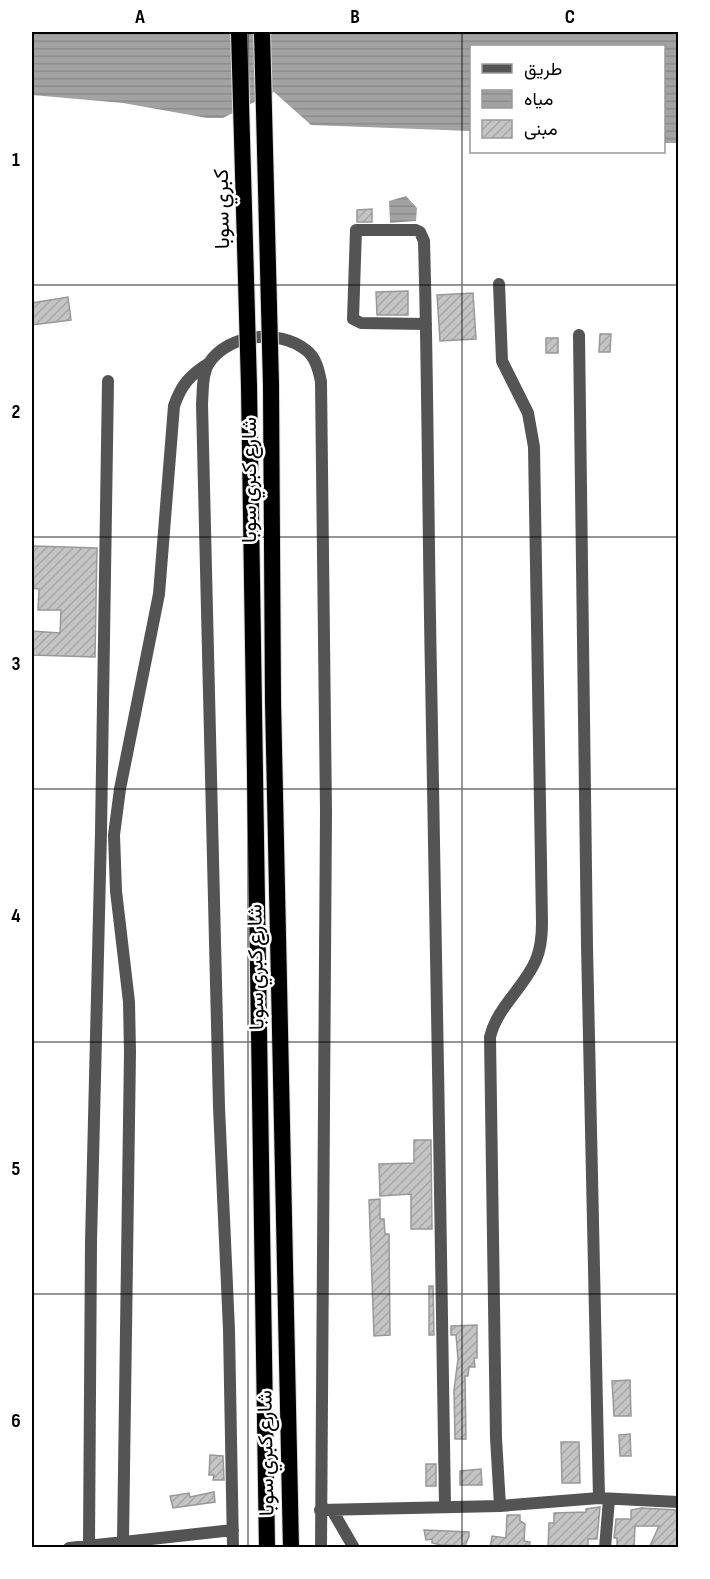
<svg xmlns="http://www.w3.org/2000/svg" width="710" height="1579" font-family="'Sofia Sans Condensed',Vazirmatn,sans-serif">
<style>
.water{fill:url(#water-rules)}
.building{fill:url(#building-hatch);stroke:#989898;stroke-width:1.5}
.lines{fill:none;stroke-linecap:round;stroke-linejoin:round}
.trunk-casing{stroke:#dbdbdb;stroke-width:18}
.minor{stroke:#545454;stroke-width:12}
.trunk{stroke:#000;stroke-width:16}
.trunk-bridge-casing{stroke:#dbdbdb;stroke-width:18;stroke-linecap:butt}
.trunk-bridge{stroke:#000;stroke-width:16}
.grid{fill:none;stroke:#000;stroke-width:1.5;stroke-opacity:0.55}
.labels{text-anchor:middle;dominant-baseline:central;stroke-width:5;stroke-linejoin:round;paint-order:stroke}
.street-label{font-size:21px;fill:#000;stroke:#fff}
.neatline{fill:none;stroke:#000;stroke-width:2}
.grid-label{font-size:20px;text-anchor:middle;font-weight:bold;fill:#000}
</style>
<defs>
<pattern id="water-rules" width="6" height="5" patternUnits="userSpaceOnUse" patternTransform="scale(1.5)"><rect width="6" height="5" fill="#a2a2a2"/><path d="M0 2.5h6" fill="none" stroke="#8a8a8a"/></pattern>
<pattern id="building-hatch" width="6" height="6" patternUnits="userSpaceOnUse" patternTransform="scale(1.5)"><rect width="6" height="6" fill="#c4c4c4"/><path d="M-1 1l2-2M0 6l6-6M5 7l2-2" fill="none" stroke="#a7a7a7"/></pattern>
</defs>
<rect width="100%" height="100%" fill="#fff"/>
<path class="water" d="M32,32H678V143H664V46H472L471,131L311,125L274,92L223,118H207L123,103L32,95Z
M406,196L417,208L416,221L390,223L389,201Z"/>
<path class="building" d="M372,209V222H357V210Z
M408,291V315H377L376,292Z
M473,293L476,339L440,341L437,295Z
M68,297L71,320L32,325V303Z
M600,334H611L610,352H599Z
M546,338H558V353H546Z
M33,546L97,548L95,657L32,655V631L60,633L61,610H38L39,589L32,588Z
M414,1140H431L432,1229H411V1194L380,1196L379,1164L414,1163Z
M380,1199V1219H384L385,1234H389L390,1335L374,1336L369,1200Z
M429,1286H433L434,1335H429Z
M477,1325V1358H474L475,1367H469L468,1376H465L466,1439H455L454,1390L458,1359L456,1335H451V1326Z
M630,1380L631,1416H614L612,1381Z
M630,1434L631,1456H620L619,1435Z
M561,1442H579L580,1483H562Z
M210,1455L223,1456L224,1480H213L214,1475H209Z
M426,1464H436V1486H426Z
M481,1469L482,1485H460V1471Z
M214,1492L215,1502L173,1508L170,1496L189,1493L190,1497Z
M600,1507L597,1539H588V1548H548L549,1523H554V1513L586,1512V1509Z
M641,1508L678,1510V1548H649L659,1526H635L634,1548H617V1538H614L616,1519H631V1510Z
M507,1515H520V1521L525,1524L524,1541L530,1542L529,1548H490L492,1536L506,1538Z
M424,1530L469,1532V1536L465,1546L441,1545L432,1543V1539L426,1540Z"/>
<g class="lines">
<defs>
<path id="trunk" d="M271,385L273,701L291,1548
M249,386L267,1548"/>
</defs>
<use href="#trunk" class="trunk-casing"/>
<path class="minor" d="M499,284L502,361L528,413L534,447L542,923C542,936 541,948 536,960C524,988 497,1007 490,1037L496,1438L500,1506
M426,324L361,323L353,319L356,230H416L420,232L424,241C428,385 428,529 431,673C436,951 441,1228 445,1506
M579,335L587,946L599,1498
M320,1510L500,1506L599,1498L678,1502
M332,1510L354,1548
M123,1540L130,1052L129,1002L116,891L114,835L120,789L159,594L174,406C181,385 190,375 209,363
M89,1544L91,1242L101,832L108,381
M69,1548L233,1530
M233,1548L229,1330L219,1107L202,404C203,391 202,374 209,363C229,333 279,329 306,350C316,357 319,371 321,382L326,812L321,1548
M605,1548L609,1499"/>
<use href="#trunk" class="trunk"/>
<defs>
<path id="trunk-bridge" d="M239,32L249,386
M262,32L271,385"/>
</defs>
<use href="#trunk-bridge" class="trunk-bridge-casing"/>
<use href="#trunk-bridge" class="trunk-bridge"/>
</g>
<path class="grid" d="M248,32V1548M462,32V1548M32,285H678M32,537H678M32,789H678M32,1042H678M32,1294H678"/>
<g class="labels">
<g class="street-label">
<text transform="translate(222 209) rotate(-91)">كبري سوبا</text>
<text transform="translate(249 480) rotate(-90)">شارع كبري سوبا</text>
<text transform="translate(256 967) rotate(-91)">شارع كبري سوبا</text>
<text transform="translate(266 1453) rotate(-91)">شارع كبري سوبا</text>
</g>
</g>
<rect width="710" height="1579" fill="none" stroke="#ffffff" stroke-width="66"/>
<rect x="470" y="45" width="195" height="108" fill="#ffffff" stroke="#999999" stroke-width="1.5"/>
<rect x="482" y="64" width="30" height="9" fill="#545454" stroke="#999999" stroke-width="1.5"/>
<text x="524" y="75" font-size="18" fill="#000000">طريق</text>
<rect x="482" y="90" width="30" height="18" fill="url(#water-rules)" stroke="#999999" stroke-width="1.5"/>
<text x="524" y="105" font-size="18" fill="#000000">مياه</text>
<rect x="482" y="120" width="30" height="18" fill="url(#building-hatch)" stroke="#999999" stroke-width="1.5"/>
<text x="524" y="135" font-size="18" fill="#000000">مبنى</text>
<rect x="33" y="33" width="644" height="1513" class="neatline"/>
<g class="grid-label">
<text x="140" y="23">A</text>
<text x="355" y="23">B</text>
<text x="570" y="23">C</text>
<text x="16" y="166">1</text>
<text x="16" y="418">2</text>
<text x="16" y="670">3</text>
<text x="16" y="922">4</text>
<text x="16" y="1175">5</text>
<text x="16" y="1427">6</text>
</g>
</svg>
